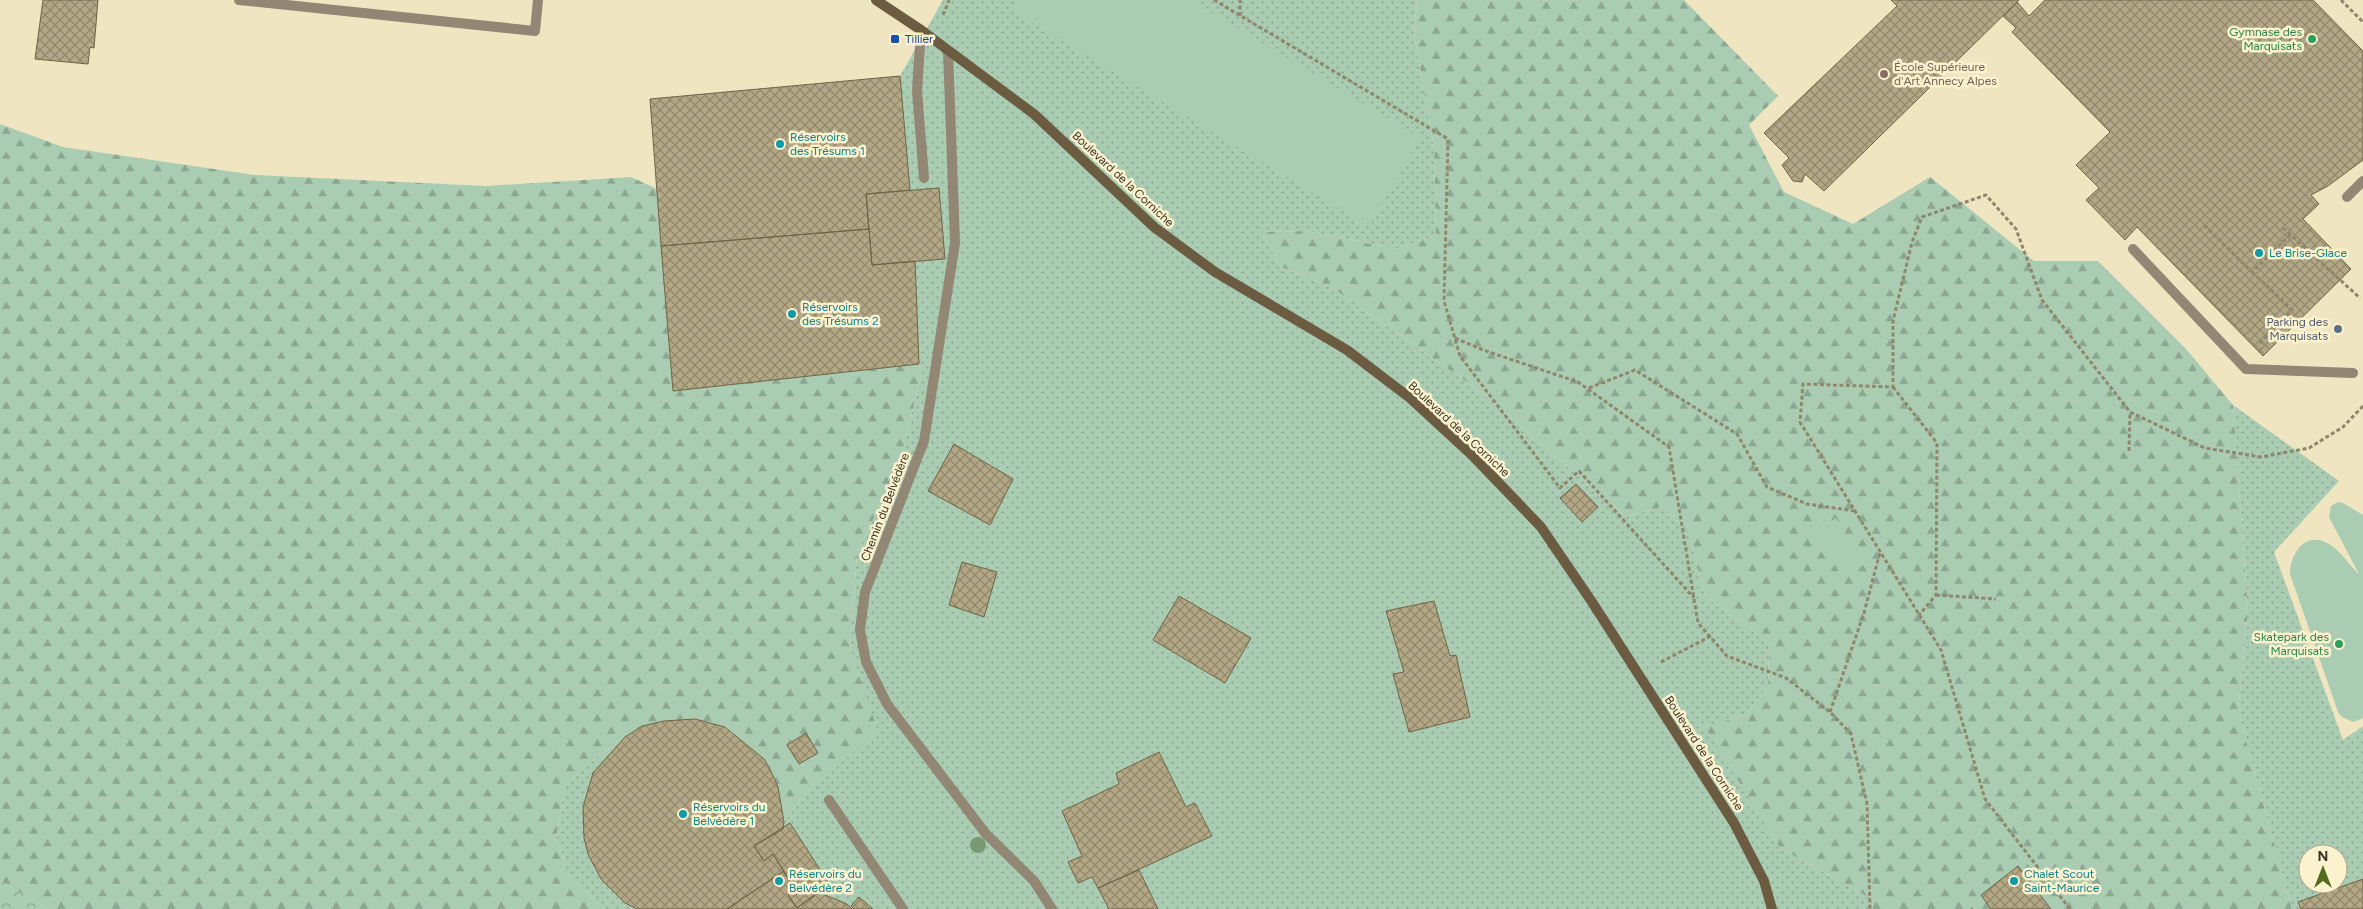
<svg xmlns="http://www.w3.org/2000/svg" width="2363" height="909" font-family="Figtree,sans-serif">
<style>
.grass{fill:url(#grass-dots);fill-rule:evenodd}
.forest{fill:url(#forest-firs)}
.park{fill:url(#park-crowns)}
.pitch{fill:#aaccb3}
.building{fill:url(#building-cross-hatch);stroke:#6f6545}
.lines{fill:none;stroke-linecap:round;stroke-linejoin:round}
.path{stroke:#8e876e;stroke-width:3;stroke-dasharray:4 2.5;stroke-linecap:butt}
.lane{stroke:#928775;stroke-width:10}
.street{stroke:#928775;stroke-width:10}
.secondary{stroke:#6b5b41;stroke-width:10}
.tree{fill:#799973}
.transit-dot{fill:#1a4fb4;stroke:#fdf2ce;stroke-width:2}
.leisure-dot{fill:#2e9e5b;stroke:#fdf2ce;stroke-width:2}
.education-dot{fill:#8d6e63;stroke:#fdf2ce;stroke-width:2}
.culture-dot{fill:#0f9aa8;stroke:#fdf2ce;stroke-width:2}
.service-dot{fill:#5c6f8a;stroke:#fdf2ce;stroke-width:2}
.labels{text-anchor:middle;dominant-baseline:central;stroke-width:5;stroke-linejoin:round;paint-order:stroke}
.leisure-label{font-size:12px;fill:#27864d;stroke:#fdf2ce;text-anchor:end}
.transit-label{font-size:12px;fill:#164399;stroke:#fdf2ce;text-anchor:start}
.education-label{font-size:12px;fill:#785e54;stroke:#fdf2ce;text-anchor:start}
.culture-label{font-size:12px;fill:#0d838f;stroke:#fdf2ce;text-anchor:start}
.street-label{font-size:12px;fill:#373224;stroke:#fdf2ce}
.service-label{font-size:12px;fill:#4e5e75;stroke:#fdf2ce;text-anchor:end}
</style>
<defs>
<pattern id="grass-dots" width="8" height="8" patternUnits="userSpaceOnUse" patternTransform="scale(1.25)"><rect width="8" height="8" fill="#aaccb3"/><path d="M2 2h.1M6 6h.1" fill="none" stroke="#8ba691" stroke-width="1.8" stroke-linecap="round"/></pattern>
<pattern id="forest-firs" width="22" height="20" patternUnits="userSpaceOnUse" patternTransform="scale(1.25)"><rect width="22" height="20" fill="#aaccb3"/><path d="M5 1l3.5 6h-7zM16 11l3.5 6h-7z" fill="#8ba691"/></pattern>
<pattern id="park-crowns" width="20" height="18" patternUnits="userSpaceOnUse" patternTransform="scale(1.25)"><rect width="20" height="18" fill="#aaccb3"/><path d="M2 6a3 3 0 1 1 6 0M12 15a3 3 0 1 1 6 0" fill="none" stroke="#8ba691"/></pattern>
<pattern id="building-cross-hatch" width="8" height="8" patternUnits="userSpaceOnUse" patternTransform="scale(1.25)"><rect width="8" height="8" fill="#b3a886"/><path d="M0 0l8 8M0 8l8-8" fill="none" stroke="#92896d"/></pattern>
</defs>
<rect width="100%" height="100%" fill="#f0e5c1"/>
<path class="grass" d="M943,0H1417L1414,34L1434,148L1436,236L1395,249L1308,231L1262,232L1281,267L1331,287L1481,392L1625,517L1664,506L1690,536L1705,596L1769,643L1768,686L1747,714L1706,727L1780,848L1872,899L1873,909H604L569,876L556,838L565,786L585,766L642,726L664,721L695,719L725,727L764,759L769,767L778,787L784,822L806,792L877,731L850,649L857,553L899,466L923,368L919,364L673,391L650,99L900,76Z
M2233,405L2339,481L2274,552L2343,740L2363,726V909H2292L2238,711L2248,611ZM2308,854H2338V884H2308Z"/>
<path class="forest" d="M1417,0H1684L1778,96L1749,125L1784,192L1853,224L1930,177L2034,261H2098L2186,349L2233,405L2248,611L2238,711L2292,909H1873L1872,899L1780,848L1705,727L1747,714L1768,686L1769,643L1705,596L1690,536L1664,506L1625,517L1481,392L1331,287L1281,267L1262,232L1308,231L1395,249L1436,236L1434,148L1414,34Z
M0,124L63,147L255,175L486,186L631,177L657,189L673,391L919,364L923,368L899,466L857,553L850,649L878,731L806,792L784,822L778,787L769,767L764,759L726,727L695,719L664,721L642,726L585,766L565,786L556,838L569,876L604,909H48L0,881Z"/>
<path class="park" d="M0,881L48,909H0Z"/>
<path class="pitch" d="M1020,0H1191L1421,138L1369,227L1013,11Z
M2338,502L2343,503L2363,515V718L2353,722L2342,717L2338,712L2290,574C2290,553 2306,530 2329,544C2341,551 2349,565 2359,574L2329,517L2331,506Z
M1836,518L1864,565L1842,577L1815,531Z"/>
<path class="building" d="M43,0H98L94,48L90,47L88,64L35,59Z
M1891,0H2019L1824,191L1805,174L1802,182L1793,181L1782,165L1789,158L1764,133L1897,6Z
M2045,0H2313L2363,51V160L2328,186L2311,195L2319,204L2303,219L2351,269L2263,356L2137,227L2125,240L2086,200L2099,188L2076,165L2110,132L2012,32L2016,28L2003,16L2017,2L2029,16Z
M900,76L910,190L866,194L869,229L661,246L650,99Z
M939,188L945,259L872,265L866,194Z
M869,229L872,265L915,261L919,364L673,391L661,246Z
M954,444L1013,479L990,525L928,491Z
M1576,484L1598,507L1582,522L1560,498Z
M962,562L997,572L984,617L949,605Z
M1179,596L1251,638L1225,683L1153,640Z
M1434,601L1450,656L1456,655L1470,717L1409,732L1393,674L1404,672L1386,611Z
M695,719L725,727L764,759L769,767L778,787L784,822L783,829L754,846L764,861L773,854L784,871L727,909H637L625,903L601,879L588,854L584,838L583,807L593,773L625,737L642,726L664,721Z
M806,733L818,753L799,764L787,745Z
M1159,752L1186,807L1195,803L1212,836L1098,888L1092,877L1078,883L1068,862L1082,856L1062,811L1119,784L1116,773Z
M790,823L830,885L797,908L788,895L795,890L773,854L764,861L754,846Z
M2018,866L2051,909H1991L1981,895Z
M1139,870L1158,909H1109L1098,888Z
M784,871L795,890L788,895L797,908L818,892L847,904L852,909H727Z
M2363,879V909H2301L2298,902Z
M859,897L873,909H854L851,906Z"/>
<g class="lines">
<path class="path" d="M1214,0L1448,139L1444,301L1460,356L1560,488L1579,471L1694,598
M2341,0L2363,22
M943,15L949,0
M1240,16V0
M2204,225L2252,272L2290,235
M2283,228L2360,298
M2272,253L2281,261
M2252,272L2292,310L2259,344
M1455,338L1483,350L1578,382L1669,447L1698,623L1727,656L1786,678L1830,712L1851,734L1867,804L1870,909
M1893,387L1937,443L1936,595L1919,615
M1589,388L1635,370L1737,434L1767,487L1807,504L1855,511
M2129,451L2130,412
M1936,595L1996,599
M1661,662L1711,636
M1830,712L1864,613L1880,552
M1971,908L1972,909
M2070,909L1985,799L1941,650L1800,422L1803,384L1893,387V321L1912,242L1922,217L1986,195L2016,229L2042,300L2130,412L2205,448L2261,457L2309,448L2343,427L2363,406"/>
<path class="lane" d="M239,0L535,31L538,0
M921,30L917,91L924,178
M2347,197L2363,181
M2133,249L2246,369L2353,373
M829,800L903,909"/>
<path class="street" d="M948,51L955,243L924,441L865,592L860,630L866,662L887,704L986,834L1034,881L1052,909"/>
<path class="secondary" d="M876,0L921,30L1034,114L1154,227L1215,272L1347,350L1410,398L1472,455L1541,527L1592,602L1734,823L1764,881L1772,909"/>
</g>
<circle class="tree" cx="978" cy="845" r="8"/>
<rect class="transit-dot" x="890" y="34" width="10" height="10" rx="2.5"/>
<g class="leisure-dot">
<circle cx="2312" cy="39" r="5"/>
<circle cx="2339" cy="644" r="5"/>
</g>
<circle class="education-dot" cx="1884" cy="74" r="5"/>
<g class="culture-dot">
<circle cx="780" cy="144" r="5"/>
<circle cx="2259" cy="253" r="5"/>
<circle cx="792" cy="314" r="5"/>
<circle cx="683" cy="814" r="5"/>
<circle cx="779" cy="881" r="5"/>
<circle cx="2014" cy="881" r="5"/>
</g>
<circle class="service-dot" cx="2338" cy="329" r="5"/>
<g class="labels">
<g class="leisure-label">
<text x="2302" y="32">Gymnase des<tspan x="2302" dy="14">Marquisats</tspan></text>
<text x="2329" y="637">Skatepark des<tspan x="2329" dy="14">Marquisats</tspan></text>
</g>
<g class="transit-label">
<text x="905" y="39">Tillier</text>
</g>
<g class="education-label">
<text x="1894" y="67">École Supérieure<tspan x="1894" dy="14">d'Art Annecy Alpes</tspan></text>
</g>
<g class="culture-label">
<text x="790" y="137">Réservoirs<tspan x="790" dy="14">des Trésums 1</tspan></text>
<text x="2269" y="253">Le Brise-Glace</text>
<text x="802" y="307">Réservoirs<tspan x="802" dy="14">des Trésums 2</tspan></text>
<text x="693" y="807">Réservoirs du<tspan x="693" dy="14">Belvédère 1</tspan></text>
<text x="789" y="874">Réservoirs du<tspan x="789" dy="14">Belvédère 2</tspan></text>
<text x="2024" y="874">Chalet Scout<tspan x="2024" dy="14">Saint-Maurice</tspan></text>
</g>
<g class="street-label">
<text transform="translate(1123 179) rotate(43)">Boulevard de la Corniche</text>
<text transform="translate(1459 429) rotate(43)">Boulevard de la Corniche</text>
<text transform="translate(885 507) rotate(-69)">Chemin du Belvédère</text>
<text transform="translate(1704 753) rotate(57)">Boulevard de la Corniche</text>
</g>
<g class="service-label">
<text x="2328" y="322">Parking des<tspan x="2328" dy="14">Marquisats</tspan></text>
</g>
</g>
<g transform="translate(2323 869)"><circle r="24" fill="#fdf2ce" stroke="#aea58a"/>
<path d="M0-4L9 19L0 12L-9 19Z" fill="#536c1d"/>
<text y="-8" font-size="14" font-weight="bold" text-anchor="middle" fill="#373224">N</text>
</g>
</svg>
